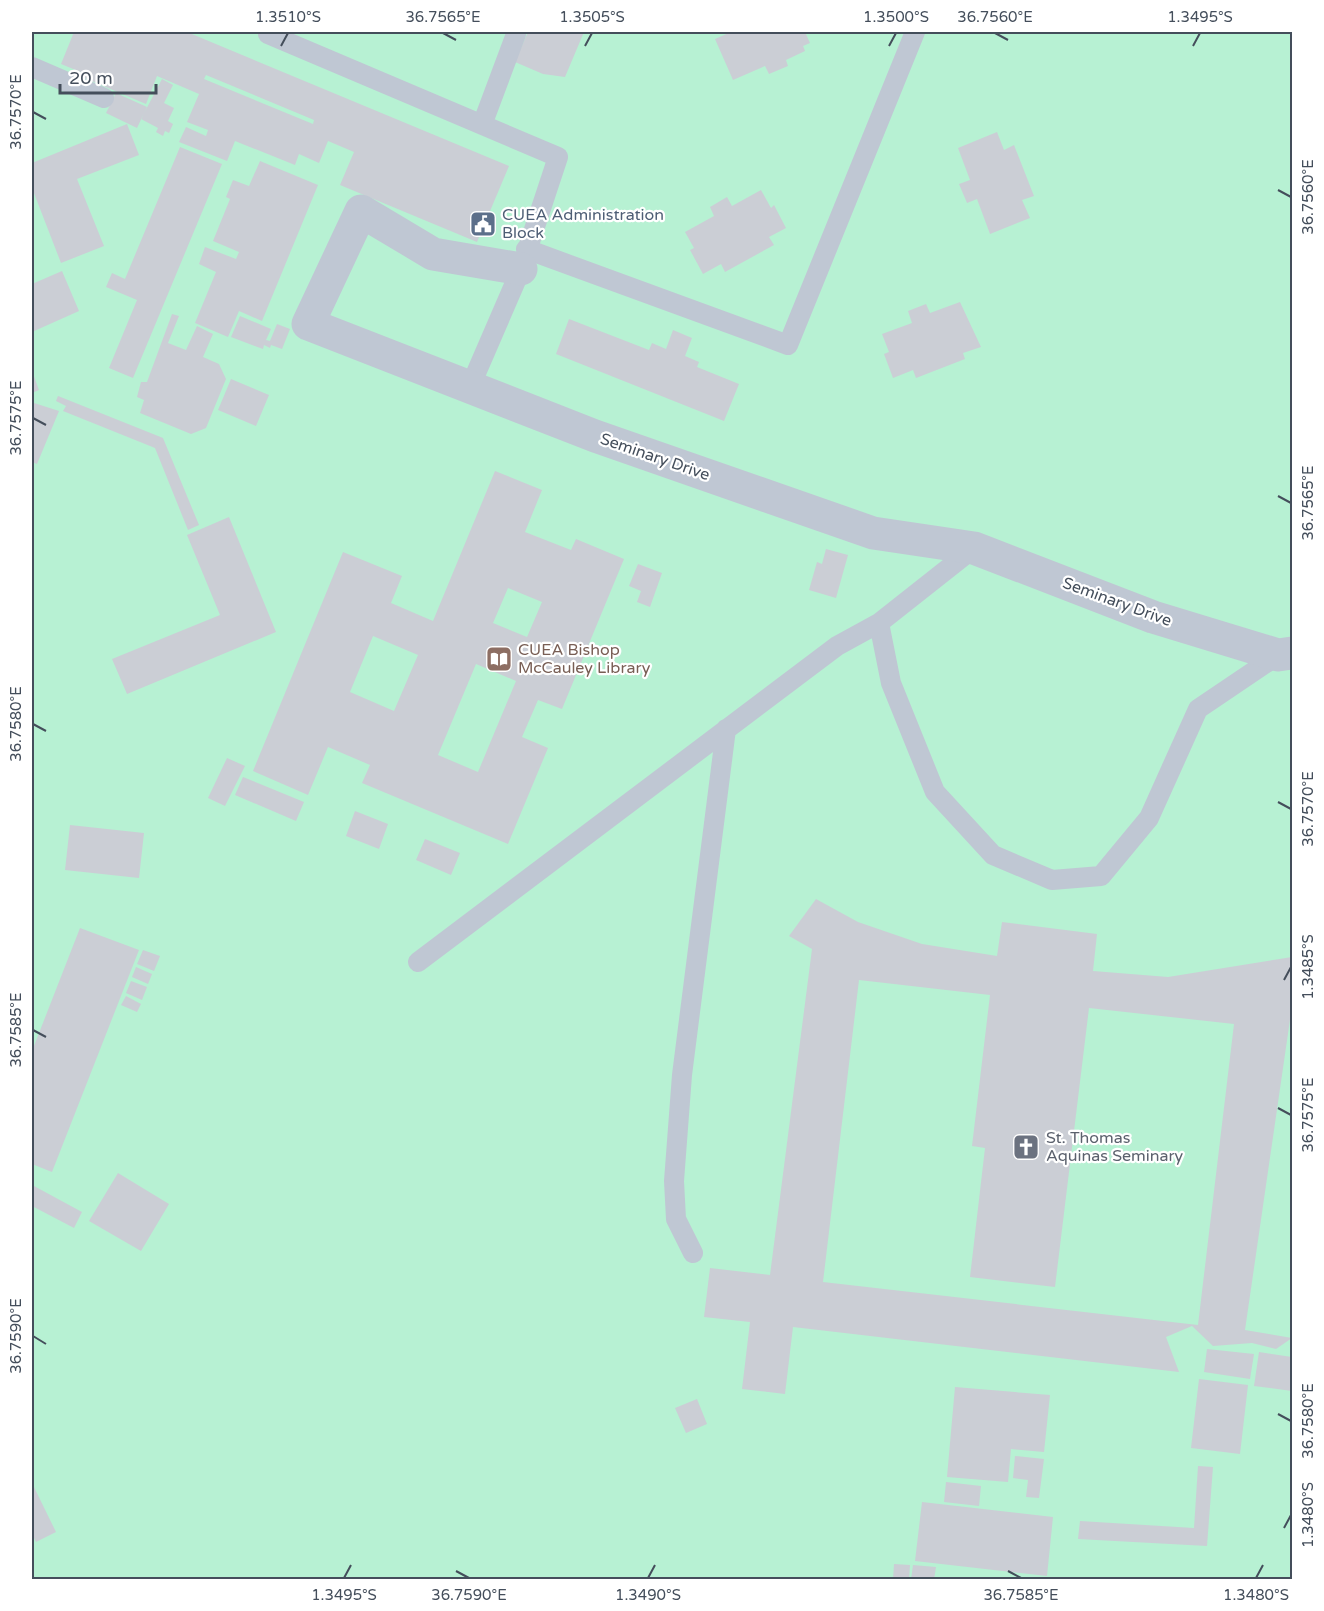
<svg xmlns="http://www.w3.org/2000/svg" width="1324" height="1611" font-family="'Varela Round',sans-serif">
<style>
.green{fill:#b7f1d3}
.building{fill:#cbced5;fill-rule:evenodd}
.lines{fill:none;stroke-linecap:round;stroke-linejoin:round}
.lane{stroke:#bfc7d3;stroke-width:20}
.street{stroke:#bfc7d3;stroke-width:33}
.ticks{fill:none;stroke:#444e5b;stroke-width:2}
.labels{text-anchor:middle;dominant-baseline:central;stroke-width:4.5;stroke-linejoin:round;paint-order:stroke}
.service-label{font-size:16px;fill:#4e5e75;stroke:#fff;text-anchor:start}
.street-label{font-size:16px;fill:#444e5b;stroke:#fff}
.education-label{font-size:16px;fill:#785e54;stroke:#fff;text-anchor:start}
.worship-label{font-size:16px;fill:#5b616d;stroke:#fff;text-anchor:start}
.neatline{fill:none;stroke:#444e5b;stroke-width:2}
.ticks-label{font-size:15px;text-anchor:middle;fill:#444e5b}
</style>
<rect width="100%" height="100%" fill="#f0edec"/>
<path class="green" d="M32,32H1292V1579H32Z"/>
<path class="building" d="M74,32H187L509,166L477,242L340,185L354,152L328,141L319,163L299,154L295,165L235,141L227,161L179,142L186,127L206,136L208,130L187,122L199,94L157,76L146,104L82,77L83,73L61,64ZM206,75L314,120L313,124L204,79Z
M528,32H584L565,77L543,74L515,62Z
M731,32H805L810,43L803,46L805,51L786,60L788,66L769,74L765,66L733,80L715,39Z
M162,79L173,85L164,103L174,108L168,121L173,124L169,133L165,131L163,136L156,132L158,128L141,119Z
M116,93L147,107L137,128L106,113Z
M127,124L139,155L77,179L104,246L61,263L32,188V163Z
M997,132L1004,150L1014,145L1034,196L1022,200L1030,218L990,234L977,199L967,203L959,184L970,180L958,148Z
M180,147L222,164L133,378L109,368L137,300L106,287L112,273L125,279Z
M260,161L318,185L262,321L239,311L228,337L195,323L216,272L199,264L205,247L236,259L239,252L213,241L230,199L226,197L233,180L249,186Z
M761,190L771,208L774,205L786,228L769,237L774,245L725,272L721,264L703,274L690,250L694,248L685,232L714,216L710,207L727,197L732,206Z
M62,271L79,311L32,332V284Z
M960,302L981,347L963,353L965,359L916,378L913,370L893,378L884,354L889,352L882,334L912,323L908,311L926,304L930,313Z
M172,314L179,316L168,343L186,350L197,326L213,334L203,357L219,364L226,379L206,428L191,434L140,413L144,400L137,397L141,382H147Z
M240,316L271,329L266,340L270,341L277,324L290,329L282,349L271,345L270,348L264,345L263,349L231,337Z
M569,319L649,350L652,343L666,349L673,330L692,338L685,356L699,362L697,367L739,384L724,421L556,354Z
M32,371L39,390L32,393Z
M231,379L269,395L256,426L218,410Z
M58,396L163,438L199,525L188,530L155,448L63,411L66,406L56,401Z
M34,403L59,411L37,464L32,462V404Z
M495,471L542,490L525,532L571,550L576,539L624,559L562,709L538,700L522,737L548,748L508,844L362,783L370,765L328,747L308,795L253,771L343,552L402,576L391,603L433,621ZM508,588L542,602L527,637L493,623ZM373,636L418,655L394,711L350,692ZM476,664L516,681L478,772L438,755Z
M229,517L276,632L127,694L112,659L220,615L187,535Z
M826,549L848,555L836,598L809,590L817,562L822,564Z
M638,564L662,573L650,607L637,602L641,591L629,586Z
M227,758L245,766L225,806L208,798Z
M243,777L304,802L296,821L235,795Z
M355,811L388,824L379,849L346,836Z
M70,825L144,833L139,878L65,870Z
M425,839L460,853L451,875L416,860Z
M816,899L858,922L922,944L997,956L1002,922L1097,934L1093,971L1168,977L1292,957V1006L1245,1330L1292,1338L1276,1349L1252,1343L1213,1346L1192,1326L1166,1337L1179,1372L793,1327L785,1394L742,1389L750,1322L704,1317L710,1268L770,1275L812,949L789,936ZM859,980L990,995L972,1146L985,1148L970,1277L1055,1287L1089,1008L1234,1024L1198,1325L823,1282Z
M80,928L139,950L52,1172L32,1164V1051Z
M143,950L160,956L154,971L137,964Z
M136,967L152,974L148,984L132,977Z
M131,981L147,987L142,1000L126,993Z
M126,996L141,1004L137,1012L121,1005Z
M118,1173L169,1204L141,1251L89,1221Z
M34,1186L82,1212L74,1228L32,1206Z
M1207,1349L1254,1354L1250,1379L1204,1372Z
M1259,1352L1292,1357V1391L1254,1386Z
M1199,1379L1248,1385L1240,1454L1191,1448Z
M955,1387L1050,1395L1044,1452L1011,1449L1008,1482L947,1477Z
M697,1399L707,1424L686,1433L675,1408Z
M1015,1456L1044,1459L1039,1498L1026,1497L1028,1480L1013,1478Z
M1198,1466L1213,1467L1207,1546L1078,1539L1080,1521L1194,1528Z
M946,1482L981,1486L979,1506L944,1502Z
M32,1483L56,1532L36,1542L32,1534Z
M922,1502L1053,1517L1047,1576L915,1561Z
M894,1564L910,1565L909,1580H893Z
M913,1565L936,1567L934,1580H911Z"/>
<g class="lines">
<path class="lane" d="M269,32L268,34L558,157L521,269L470,387
M32,67L104,98
M482,125L516,34
M526,249L788,345L915,32
M879,623L891,683L935,792L993,855L1052,880L1101,876L1149,818L1198,709L1278,655
M418,962L837,646L879,623L974,548
M693,1253L676,1219L674,1181L682,1075L726,729"/>
<path class="street" d="M521,269L433,254L361,211L308,324L595,436L873,533L974,548L1153,617L1278,655L1292,653"/>
</g>
<path class="ticks" d="M443,33L456,40M995,33L1008,40M281,46L288,33M585,46L592,33M889,46L896,33M1193,46L1200,33M33,112L46,119M1278,190L1291,197M33,418L46,425M1278,496L1291,503M33,724L46,731M1278,802L1291,809M1284,980L1291,967M33,1030L46,1037M1278,1108L1291,1115M33,1336L46,1344M1278,1414L1291,1421M1284,1528L1291,1515M456,1571L469,1578M1008,1571L1021,1578M344,1578L351,1565M648,1578L655,1565M1256,1578L1263,1565"/>
<defs>
<symbol id="civic-square" viewBox="-11 -11 22 22"><rect x="-9" y="-9" width="18" height="18" rx="4" fill="#5c6f8a" stroke="#fff"/><path d="M-.6-6.5H3V-4.5H.6V-3L4-1V1h2V6H-6V1h2V-1L-.6-3ZM-1.2 2.5V6h2.4V2.5Z" fill="#fff"/></symbol>
<symbol id="library-square" viewBox="-11 -11 22 22"><rect x="-9" y="-9" width="18" height="18" rx="4" fill="#8d6e63" stroke="#fff"/><path d="M-6-4Q-3-5.5-.7-3.5V5Q-3 3-6 4ZM6-4Q3-5.5 .7-3.5V5Q3 3 6 4Z" fill="#fff"/></symbol>
<symbol id="church-square" viewBox="-11 -11 22 22"><rect x="-9" y="-9" width="18" height="18" rx="4" fill="#6b7280" stroke="#fff"/><path d="M-1.2-6h2.4v3.5h3.3v2.4h-3.3V6h-2.4V-.1h-3.3v-2.4h3.3Z" fill="#fff"/></symbol>
</defs>
<g fill-rule="evenodd">
<use href="#civic-square" x="468" y="209" width="30" height="30"/>
<use href="#library-square" x="484" y="644" width="30" height="30"/>
<use href="#church-square" x="1011" y="1132" width="30" height="30"/>
</g>
<g class="labels">
<g class="service-label">
<text x="502" y="215">CUEA Administration<tspan x="502" dy="18">Block</tspan></text>
</g>
<g class="street-label">
<text transform="translate(655 457) rotate(19)">Seminary Drive</text>
<text transform="translate(1117 602) rotate(20)">Seminary Drive</text>
</g>
<g class="education-label">
<text x="518" y="650">CUEA Bishop<tspan x="518" dy="18">McCauley Library</tspan></text>
</g>
<g class="worship-label">
<text x="1046" y="1138">St. Thomas<tspan x="1046" dy="18">Aquinas Seminary</tspan></text>
</g>
</g>
<rect width="1324" height="1611" fill="none" stroke="#ffffff" stroke-width="66"/>
<path d="M60 84v9h96v-9" fill="none" stroke="#444e5b" stroke-width="3"/>
<text x="69" y="84" font-size="18" fill="#444e5b" stroke="#ffffff" stroke-width="4.5" paint-order="stroke">20 m</text>
<rect x="33" y="33" width="1258" height="1545" class="neatline"/>
<g class="ticks-label">
<text x="288" y="22">1.3510°S</text>
<text x="443" y="22">36.7565°E</text>
<text x="592" y="22">1.3505°S</text>
<text x="896" y="22">1.3500°S</text>
<text x="995" y="22">36.7560°E</text>
<text x="1200" y="22">1.3495°S</text>
<text transform="translate(16 112) rotate(-90)" y="5">36.7570°E</text>
<text transform="translate(1308 197) rotate(-90)" y="5">36.7560°E</text>
<text transform="translate(16 418) rotate(-90)" y="5">36.7575°E</text>
<text transform="translate(1308 503) rotate(-90)" y="5">36.7565°E</text>
<text transform="translate(16 724) rotate(-90)" y="5">36.7580°E</text>
<text transform="translate(1308 809) rotate(-90)" y="5">36.7570°E</text>
<text transform="translate(1308 967) rotate(-90)" y="5">1.3485°S</text>
<text transform="translate(16 1030) rotate(-90)" y="5">36.7585°E</text>
<text transform="translate(1308 1115) rotate(-90)" y="5">36.7575°E</text>
<text transform="translate(16 1336) rotate(-90)" y="5">36.7590°E</text>
<text transform="translate(1308 1421) rotate(-90)" y="5">36.7580°E</text>
<text transform="translate(1308 1515) rotate(-90)" y="5">1.3480°S</text>
<text x="344" y="1600">1.3495°S</text>
<text x="469" y="1600">36.7590°E</text>
<text x="648" y="1600">1.3490°S</text>
<text x="1021" y="1600">36.7585°E</text>
<text x="1256" y="1600">1.3480°S</text>
</g>
</svg>
